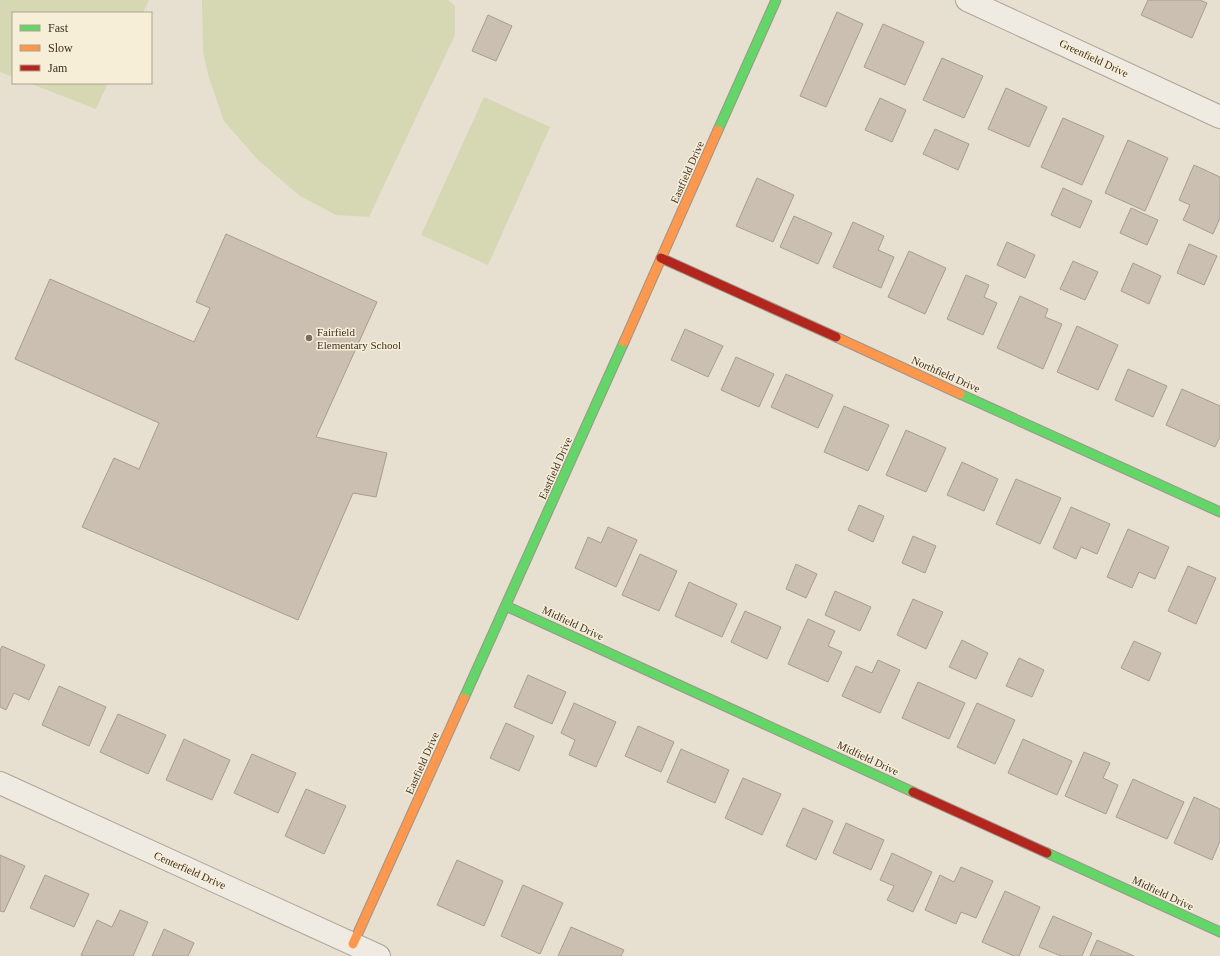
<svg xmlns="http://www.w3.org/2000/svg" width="1220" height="956" font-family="'Times New Roman',serif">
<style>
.green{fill:#d6d7b3}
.building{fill:#cbbfb2;stroke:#a89c90}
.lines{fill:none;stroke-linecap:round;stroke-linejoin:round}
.street-casing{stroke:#ada599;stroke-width:24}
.fast-casing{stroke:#9c958a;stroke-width:11}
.slow-casing{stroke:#9c958a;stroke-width:11}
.jam-casing{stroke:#9c958a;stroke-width:11}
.street{stroke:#efebe3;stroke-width:22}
.fast{stroke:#63d668;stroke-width:9}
.slow{stroke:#ff974d;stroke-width:9}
.jam{stroke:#b3261e;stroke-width:9}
.poi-dot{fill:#786c5e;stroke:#f7eed8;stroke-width:1.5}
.labels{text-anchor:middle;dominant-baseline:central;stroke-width:3;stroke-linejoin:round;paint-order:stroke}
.street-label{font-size:11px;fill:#3d2e20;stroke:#f7eed8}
.poi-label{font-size:11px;fill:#3d2e20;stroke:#f7eed8;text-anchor:start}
</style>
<rect width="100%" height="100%" fill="#e7e0d1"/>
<path class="green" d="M0,0H149L143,13H13V77L0,72Z
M202,0H448L455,6V35L369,217L336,215L300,196L258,160L224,121L209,78L203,52Z
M29,83H108L96,109Z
M484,97L550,127L488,265L421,235Z"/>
<path class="building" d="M1148,0H1200L1207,3L1192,38L1141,15Z
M837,12L863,24L826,107L800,96Z
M488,15L512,26L496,61L472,51Z
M883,24L924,42L905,85L864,67Z
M942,58L983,76L964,118L923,100Z
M1006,88L1047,107L1029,147L988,129Z
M880,98L906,110L892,142L865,130Z
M1063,118L1104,136L1082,185L1041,167Z
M935,129L969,144L958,170L923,154Z
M1128,140L1168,158L1145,211L1105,193Z
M1194,165L1220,177V218L1213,234L1183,220L1190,205L1179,200Z
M757,178L794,195L773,242L736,226Z
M1063,188L1092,201L1080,228L1051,215Z
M1131,208L1158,220L1147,245L1120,233Z
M794,216L832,233L818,264L780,247Z
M853,222L884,236L878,250L894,257L881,288L833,267Z
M226,234L377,302L316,437L387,453L376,497L353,493L298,620L82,527L114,458L139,469L159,423L15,359L50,279L194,342L210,308L196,302Z
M1007,242L1035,255L1025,278L997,265Z
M1189,244L1217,256L1204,285L1177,273Z
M909,251L946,268L925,314L888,297Z
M1073,261L1098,272L1085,300L1060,289Z
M1133,263L1161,276L1149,304L1121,291Z
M966,275L989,285L984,297L997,303L983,335L947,319Z
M1020,296L1048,309L1045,317L1062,324L1043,369L997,348Z
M1077,326L1118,345L1098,390L1057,372Z
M685,329L723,346L708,377L671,360Z
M736,357L774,374L759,407L721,390Z
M1128,369L1167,386L1153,417L1115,400Z
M786,374L833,395L818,428L771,407Z
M1182,389L1220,406V437L1215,447L1166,425Z
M844,406L889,425L868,471L824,452Z
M906,430L946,448L926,492L886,475Z
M962,462L998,479L984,511L947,495Z
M1016,479L1061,498L1040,544L996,524Z
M859,505L884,516L873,542L848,530Z
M1071,507L1110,524L1097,554L1081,547L1076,559L1053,548Z
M608,527L637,540L616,587L575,568L588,537L601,543Z
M1128,529L1169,547L1155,579L1139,572L1132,588L1107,577Z
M913,536L936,546L925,573L902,563Z
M640,554L677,571L659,611L622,595Z
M796,564L817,574L806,598L786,589Z
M1188,566L1216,578L1196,624L1168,611Z
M689,582L737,604L722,637L675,616Z
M835,591L871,607L860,631L825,615Z
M913,599L943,612L926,649L897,635Z
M745,611L781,627L767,659L731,642Z
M808,619L835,631L828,646L842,652L828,682L788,664Z
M962,640L988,653L976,679L949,667Z
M1134,641L1161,653L1149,681L1121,668Z
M2,646L45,665L29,700L14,693L6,710L0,707V651Z
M1019,658L1044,670L1032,697L1006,686Z
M878,660L900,670L880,713L842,696L856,666L872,673Z
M528,675L566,692L552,724L514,707Z
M918,682L965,703L949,739L902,718Z
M59,686L106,707L89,746L42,725Z
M574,703L616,722L596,767L569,755L575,740L561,733Z
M977,703L1015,720L995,764L957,747Z
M118,714L166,735L148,774L100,752Z
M506,723L534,736L519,771L490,758Z
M638,726L674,742L661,772L625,756Z
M184,739L230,760L212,800L166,780Z
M1023,739L1072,761L1057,795L1008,773Z
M681,749L729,770L715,803L667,782Z
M1084,752L1110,763L1103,778L1118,785L1106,814L1065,796Z
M252,754L296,773L278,813L234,793Z
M743,778L781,794L762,835L725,818Z
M1133,779L1184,802L1167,839L1116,817Z
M306,789L346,806L324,854L285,836Z
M1194,797L1220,809V841L1212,860L1174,843Z
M803,808L833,821L816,860L786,846Z
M846,823L884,840L871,870L833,853Z
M892,853L932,872L913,912L887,900L894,886L880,880Z
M0,855L25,866L4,912L0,911Z
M457,860L503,881L484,926L437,905Z
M961,867L993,881L976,918L961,912L956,924L925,910L940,875L954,882Z
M45,875L89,894L74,927L30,908Z
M523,885L563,903L540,954L501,936Z
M1005,891L1040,907L1019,956H1014L982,942Z
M120,910L148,922L133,956H84L81,955L97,920L112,927Z
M1053,916L1092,933L1082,956H1061L1039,947Z
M571,927L624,950L621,956H558Z
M164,929L194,943L188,956H152Z
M1097,940L1134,956H1090Z"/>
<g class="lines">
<defs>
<path id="street" d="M967,0L1220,117
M0,783L379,956"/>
<path id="fast" d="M718,130L776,0
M960,394L1220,512
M506,606L913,792
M464,698L624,342
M1047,853L1220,932"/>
<path id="slow" d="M836,337L960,394
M624,342L718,130
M353,944L464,698"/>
<path id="jam" d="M661,258L836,337
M913,792L1047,853"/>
</defs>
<use href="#street" class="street-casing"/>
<use href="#fast" class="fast-casing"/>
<use href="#slow" class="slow-casing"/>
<use href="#jam" class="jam-casing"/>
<use href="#street" class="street"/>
<use href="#fast" class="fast"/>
<use href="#slow" class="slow"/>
<use href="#jam" class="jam"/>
</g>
<circle class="poi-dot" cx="309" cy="338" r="4"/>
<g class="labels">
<g class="street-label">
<text transform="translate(1094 58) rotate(25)">Greenfield Drive</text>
<text transform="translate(687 172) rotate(-66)">Eastfield Drive</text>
<text transform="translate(946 374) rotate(24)">Northfield Drive</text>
<text transform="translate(555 468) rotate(-66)">Eastfield Drive</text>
<text transform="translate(573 623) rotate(25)">Midfield Drive</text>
<text transform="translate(868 758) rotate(25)">Midfield Drive</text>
<text transform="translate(422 763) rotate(-66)">Eastfield Drive</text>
<text transform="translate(190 870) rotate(24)">Centerfield Drive</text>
<text transform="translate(1163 893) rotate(25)">Midfield Drive</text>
</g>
<g class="poi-label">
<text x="317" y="332">Fairfield<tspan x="317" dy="13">Elementary School</tspan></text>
</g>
</g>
<rect x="12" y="12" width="140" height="72" fill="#f7eed8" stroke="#ada18e"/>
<rect x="20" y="25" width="20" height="6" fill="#63d668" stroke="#ada18e"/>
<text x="48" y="32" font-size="12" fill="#3d2e20">Fast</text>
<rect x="20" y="45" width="20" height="6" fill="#ff974d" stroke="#ada18e"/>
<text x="48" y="52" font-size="12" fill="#3d2e20">Slow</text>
<rect x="20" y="65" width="20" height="6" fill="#b3261e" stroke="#ada18e"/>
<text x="48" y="72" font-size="12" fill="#3d2e20">Jam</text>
</svg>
